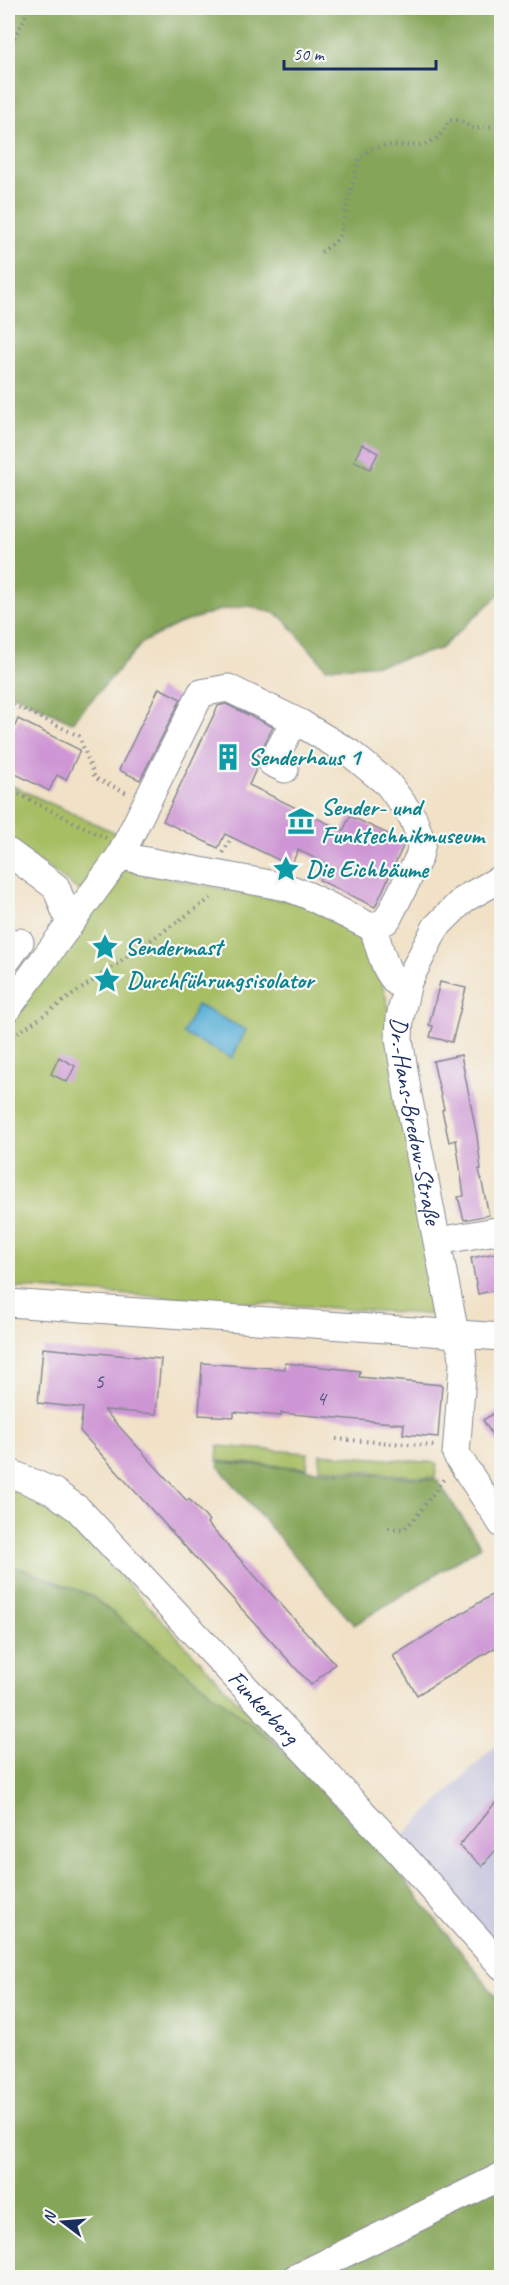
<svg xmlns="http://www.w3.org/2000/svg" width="509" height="2285" font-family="Caveat,sans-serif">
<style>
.industrial{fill:#c2c1dc}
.green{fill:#a7be63;stroke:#617660;stroke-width:1.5}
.forest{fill:#85a559;stroke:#506a5c;stroke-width:1.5}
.water{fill:#5cb0d8;stroke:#3c709b;stroke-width:1.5}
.building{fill:#ce96d4}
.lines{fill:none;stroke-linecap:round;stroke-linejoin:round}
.minor-casing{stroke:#868892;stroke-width:29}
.path{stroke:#868892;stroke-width:4;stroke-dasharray:1.5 4.5;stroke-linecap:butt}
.minor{stroke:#fff;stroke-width:27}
.labels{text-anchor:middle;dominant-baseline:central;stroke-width:4.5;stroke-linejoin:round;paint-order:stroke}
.number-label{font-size:21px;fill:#48497c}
.culture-label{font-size:24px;font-weight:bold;fill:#0d838f;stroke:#f6f6f2;text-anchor:start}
.street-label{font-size:24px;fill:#1b2f5e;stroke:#f6f6f2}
</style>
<rect width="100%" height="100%" fill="#f6f6f2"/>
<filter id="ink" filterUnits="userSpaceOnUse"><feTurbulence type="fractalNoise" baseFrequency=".0167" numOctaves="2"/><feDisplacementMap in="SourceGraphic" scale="12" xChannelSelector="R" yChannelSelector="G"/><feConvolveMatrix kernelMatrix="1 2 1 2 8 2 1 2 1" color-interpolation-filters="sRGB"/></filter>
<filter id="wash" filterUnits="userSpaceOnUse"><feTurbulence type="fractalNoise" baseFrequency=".008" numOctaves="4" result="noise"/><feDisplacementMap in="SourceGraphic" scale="24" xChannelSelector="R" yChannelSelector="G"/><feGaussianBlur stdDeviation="1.35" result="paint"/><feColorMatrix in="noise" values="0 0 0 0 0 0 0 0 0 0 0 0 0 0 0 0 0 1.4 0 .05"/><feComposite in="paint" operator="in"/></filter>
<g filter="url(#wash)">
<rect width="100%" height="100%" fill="#f1e1c6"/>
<path class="industrial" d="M501,1740V1951L401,1838Z"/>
<path class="green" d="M8,784L118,834L81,892L8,839Z
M125,869L249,894L308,904L358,926L377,964L391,1017L440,1315L8,1287V1024L116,872Z
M218,1446L308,1453L307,1468L217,1461Z
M320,1454L437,1463L435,1478L319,1468Z
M8,1486L56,1507L284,1751L90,1595L8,1564Z"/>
<path class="forest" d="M8,8H501V593L440,649L383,664L326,668L283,618L274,613L249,606L220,610L179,624L143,642L72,722L8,692Z
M219,1462L437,1480L481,1546L354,1625L218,1466Z
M8,1564L90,1595L284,1751L392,1864L501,2003V2277H8Z"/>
<path class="water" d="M197,1005L246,1030L232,1058L183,1034Z"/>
<g id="blocks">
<path class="building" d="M362,444L378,453L370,469L354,461Z
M159,688L181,699L140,780L119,770Z
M226,704L273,727L258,756L257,767L249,785L343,831L350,816L405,842L375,907L319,880L327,864L298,850L291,866L225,834L218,848L163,821L218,706Z
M18,719L80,750L66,780L57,775L49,791L8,770V765L13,753L8,750V722L15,726Z
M440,982L466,988L452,1042L430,1037L433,1026L429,1025Z
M461,1055L477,1136L481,1169H479L489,1215L464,1220L458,1197L464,1196L456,1140L449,1142L442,1110L444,1109L433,1061Z
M59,1057L75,1066L67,1082L51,1074Z
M501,1252V1289L478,1294L471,1258Z
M43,1348L161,1359L156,1414L104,1410L187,1501L189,1499L209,1521L207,1523L335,1664L311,1685L80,1431L83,1408L38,1403Z
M202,1363L285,1369V1363L360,1371L359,1377L442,1385L438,1437L403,1434L404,1424L281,1413V1416L234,1412V1417L199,1415Z
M501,1409V1450L483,1420Z
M501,1589V1644L417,1695L393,1656Z
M501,1796V1844L482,1866L459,1846Z"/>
</g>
</g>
<g filter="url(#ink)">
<use href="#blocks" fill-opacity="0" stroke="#868892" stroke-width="1.5"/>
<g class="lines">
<defs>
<g id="minor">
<path d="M285,769L272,763L289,731L300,723"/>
<path d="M8,852L56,887L70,924"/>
<path d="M120,856L286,887L307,895L373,928C381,950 384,978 406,989"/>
<path id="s1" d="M502,878L464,899L436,927L408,982L400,1018L399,1039L408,1095L455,1333L462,1350L463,1364L456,1454L502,1524"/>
<path d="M8,959L20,942"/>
<path d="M8,1008L120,856L201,693L228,688L300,723L350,753L388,784L413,818L422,843L419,857L387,920L373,928"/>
<path d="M438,1241L502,1230"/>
<path d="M8,1303L502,1337"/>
<path id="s2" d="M8,1472L54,1492L78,1509L395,1847L502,1966"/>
<path d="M295,2278L502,2176"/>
</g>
</defs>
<use href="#minor" class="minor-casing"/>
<path class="path" d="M8,48L22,24L29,8
M321,252L335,242L340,234L359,159C381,133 410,155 436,139C442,135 446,125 450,120H459L474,129L502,125
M8,702L79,736L95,778L127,793
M8,789L106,838
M223,853L231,838
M8,1040L214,896
M336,1439L434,1446
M388,1528L404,1529L416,1517L445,1477"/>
<use href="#minor" class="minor"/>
</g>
</g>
<defs>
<symbol id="building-bare" viewBox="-9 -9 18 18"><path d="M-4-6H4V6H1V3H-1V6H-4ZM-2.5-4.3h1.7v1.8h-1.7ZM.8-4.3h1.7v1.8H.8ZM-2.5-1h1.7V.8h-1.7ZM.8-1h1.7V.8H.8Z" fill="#0f9aa8" stroke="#f6f6f2" stroke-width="2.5" paint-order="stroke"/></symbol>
<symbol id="museum-bare" viewBox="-9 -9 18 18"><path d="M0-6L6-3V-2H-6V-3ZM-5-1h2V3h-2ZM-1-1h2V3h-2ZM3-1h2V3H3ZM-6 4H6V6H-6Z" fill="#0f9aa8" stroke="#f6f6f2" stroke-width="2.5" paint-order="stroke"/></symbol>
<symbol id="sight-bare" viewBox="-9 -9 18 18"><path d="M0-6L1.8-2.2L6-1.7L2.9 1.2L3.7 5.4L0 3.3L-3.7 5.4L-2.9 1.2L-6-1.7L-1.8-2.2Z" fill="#0f9aa8" stroke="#f6f6f2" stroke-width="2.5" paint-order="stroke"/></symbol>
</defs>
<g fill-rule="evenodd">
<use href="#building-bare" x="209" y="738" width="38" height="38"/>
<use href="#museum-bare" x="282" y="802" width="38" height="38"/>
<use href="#sight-bare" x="267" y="850" width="38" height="38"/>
<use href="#sight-bare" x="86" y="928" width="38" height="38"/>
<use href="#sight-bare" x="88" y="961" width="38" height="38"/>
</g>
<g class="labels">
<g class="number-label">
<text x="99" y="1381">5</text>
<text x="321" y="1398">4</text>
</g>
<g class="culture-label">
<text x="248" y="757">Senderhaus 1</text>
<text x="321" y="807">Sender- und<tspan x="321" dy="28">Funktechnikmuseum</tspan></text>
<text x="306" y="869">Die Eichbäume</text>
<text x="125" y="947">Sendermast</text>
<text x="127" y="980">Durchführungsisolator</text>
</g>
<g class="street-label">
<text stroke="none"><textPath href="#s1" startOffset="286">Dr.-Hans-Bredow-Straße</textPath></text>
<text stroke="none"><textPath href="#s2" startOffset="351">Funkerberg</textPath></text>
</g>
</g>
<rect width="509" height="2285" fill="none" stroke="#f6f6f2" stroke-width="30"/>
<g transform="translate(63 2222) rotate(286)" stroke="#f6f6f2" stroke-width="4.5" paint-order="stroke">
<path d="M0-4.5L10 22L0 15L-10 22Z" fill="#1b2f5e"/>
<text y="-9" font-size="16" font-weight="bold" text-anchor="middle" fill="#1b2f5e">N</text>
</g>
<path d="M284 60v9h152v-9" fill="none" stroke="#1b2f5e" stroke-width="3"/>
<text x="293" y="60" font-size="18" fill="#1b2f5e" stroke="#f6f6f2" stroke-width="4.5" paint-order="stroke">50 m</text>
</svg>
